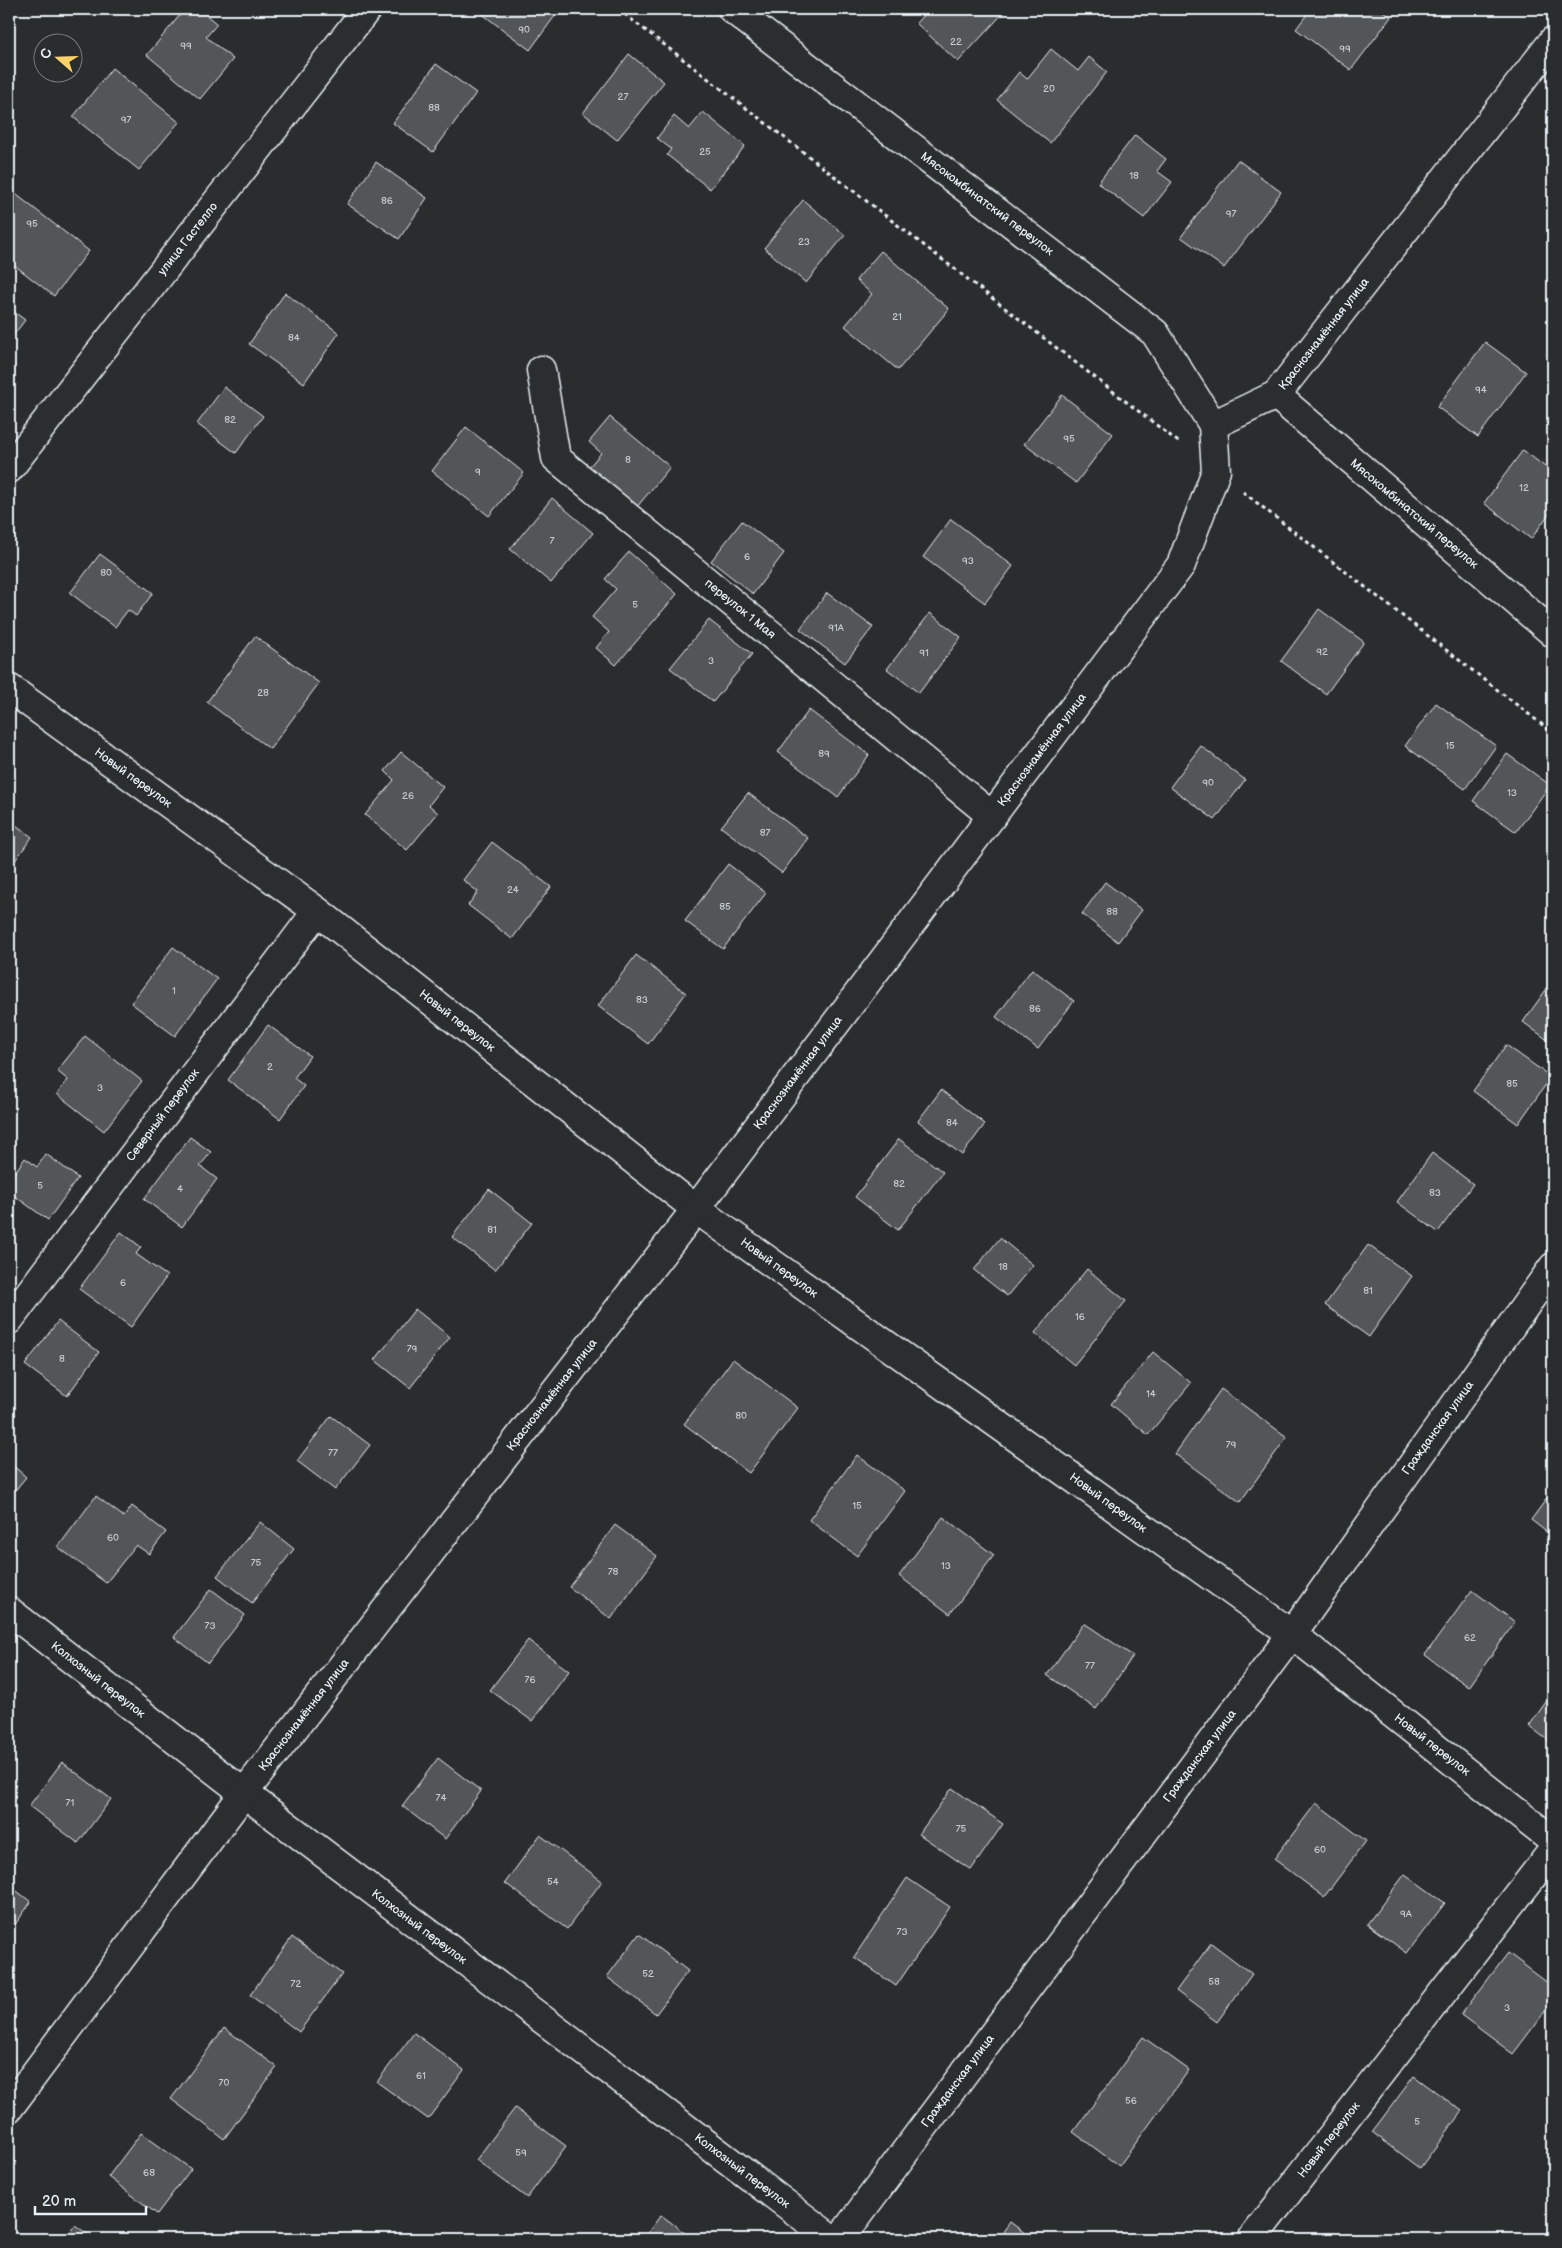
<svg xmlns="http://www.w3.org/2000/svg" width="1562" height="2248" font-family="'Balsamiq Sans',sans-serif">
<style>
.building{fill:#535759;stroke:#e8f1f8}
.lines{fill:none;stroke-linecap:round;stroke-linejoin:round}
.street-casing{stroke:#e8f1f8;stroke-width:31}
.secondary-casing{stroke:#e8f1f8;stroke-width:31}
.path{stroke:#e8f1f8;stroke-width:3;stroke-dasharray:4 4;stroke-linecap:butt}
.street{stroke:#2a2d2e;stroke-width:28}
.secondary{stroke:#2a2d2e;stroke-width:28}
.labels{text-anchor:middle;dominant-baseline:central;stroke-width:4;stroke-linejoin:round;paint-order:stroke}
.number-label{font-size:10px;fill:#c3cad0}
.street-label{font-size:12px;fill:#e8f1f8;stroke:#2a2d2e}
</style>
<rect width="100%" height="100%" fill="#2a2d2e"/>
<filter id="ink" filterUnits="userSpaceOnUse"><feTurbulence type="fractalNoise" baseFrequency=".02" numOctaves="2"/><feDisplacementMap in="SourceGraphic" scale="10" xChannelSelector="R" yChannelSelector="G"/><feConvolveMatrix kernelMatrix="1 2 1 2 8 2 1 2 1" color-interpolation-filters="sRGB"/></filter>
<g filter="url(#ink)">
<path class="building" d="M185,9H199L217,24L206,37L233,59L200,99L147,55Z
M478,9H560L530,50L477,10Z
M929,9H1007L958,62L916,23Z
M1311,9H1380L1391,17L1351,70L1296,29Z
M1051,49L1078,71L1089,57L1107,72L1050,143L997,100L1019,72L1027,79Z
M629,54L664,82L617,140L583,113Z
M436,64L476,93L433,152L393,123Z
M112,68L179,122L139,170L73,117Z
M703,112L745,146L710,189L667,155L671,149L657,138L674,116L689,129Z
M1135,135L1166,159L1157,171L1172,182L1144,218L1098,183Z
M1238,160L1281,192L1224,268L1181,237Z
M376,162L427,198L399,239L347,204Z
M13,192L89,251L54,296L9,261V197Z
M803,200L845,235L806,283L764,248Z
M881,251L949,309L898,370L845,326L872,294L856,280Z
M285,293L339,333L304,383L249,344Z
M9,308L25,320L9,341Z
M1485,342L1526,372L1478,437L1437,407Z
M224,387L263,416L236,453L197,424Z
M1062,395L1113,434L1076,483L1024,444Z
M610,417L670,467L636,508L588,468L601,453L589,442Z
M466,427L524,473L489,516L432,471Z
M1523,450L1553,473V508L1531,539L1484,503Z
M552,498L593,533L551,583L510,549Z
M951,519L1013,566L985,603L923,557Z
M742,521L784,553L753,594L711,561Z
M629,552L677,594L616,665L596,648L609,632L592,617L616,589L605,579Z
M100,554L153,593L136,616L128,610L115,627L70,593Z
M827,593L873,627L845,663L800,629Z
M1319,609L1364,642L1326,694L1281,661Z
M930,613L961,637L919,693L887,669Z
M709,620L752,654L713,702L670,668Z
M255,636L319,683L270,749L207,702Z
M1436,703L1496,746L1465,789L1405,746Z
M809,710L869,755L838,797L778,752Z
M1201,746L1245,780L1215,820L1170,787Z
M401,752L443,787L429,805L438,813L407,850L365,815L394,780L385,771Z
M1507,754L1550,785L1516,832L1473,801Z
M748,793L808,838L782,873L721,827Z
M9,820L32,837L9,869Z
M492,842L551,887L512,939L468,905L478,892L463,880Z
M728,864L766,893L723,949L685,921Z
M1105,882L1142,910L1118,942L1082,914Z
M173,947L217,979L175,1036L131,1003Z
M636,955L686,993L648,1044L598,1006Z
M1032,969L1074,1001L1038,1049L996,1017Z
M1553,980V1044L1523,1022Z
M268,1025L310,1056L294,1078L304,1086L280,1119L228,1080Z
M85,1036L142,1081L104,1131L57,1094L68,1080L57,1071Z
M1506,1045L1551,1077L1518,1124L1473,1091Z
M941,1090L985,1124L962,1155L918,1121Z
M190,1137L211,1152L200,1166L217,1179L182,1227L144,1199Z
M899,1139L943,1172L898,1230L855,1197Z
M1432,1153L1473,1184L1438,1232L1397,1202Z
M46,1154L78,1178L48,1220L9,1192V1181L25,1158L37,1167Z
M489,1189L532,1223L495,1270L452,1237Z
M121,1232L141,1247L136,1254L167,1276L131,1327L79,1289Z
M1000,1238L1033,1265L1007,1296L974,1270Z
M1368,1245L1412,1276L1369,1337L1325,1305Z
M1087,1269L1126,1301L1074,1365L1035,1333Z
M415,1309L450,1337L410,1388L375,1360Z
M58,1321L99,1352L67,1396L25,1365Z
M1153,1352L1191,1383L1148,1435L1111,1404Z
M733,1359L798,1408L749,1473L684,1424Z
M1221,1389L1287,1437L1240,1502L1175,1454Z
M331,1416L370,1445L335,1490L297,1461Z
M857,1455L905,1491L857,1556L809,1520Z
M9,1462L26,1477L9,1498Z
M1553,1490V1537L1531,1520Z
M96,1496L124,1517L132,1506L166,1532L149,1554L136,1545L106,1583L58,1547Z
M943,1517L994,1555L950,1614L899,1576Z
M260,1522L294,1549L252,1603L217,1576Z
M615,1525L657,1556L611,1619L569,1587Z
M211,1589L245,1615L208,1663L174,1637Z
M1472,1590L1515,1622L1469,1687L1425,1655Z
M1084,1623L1133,1656L1096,1709L1047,1675Z
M528,1640L569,1671L532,1721L490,1690Z
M1553,1692V1744L1529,1726Z
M438,1758L481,1791L445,1839L402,1806Z
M62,1762L111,1799L78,1843L29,1806Z
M952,1788L1003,1824L971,1870L919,1834Z
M1316,1803L1366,1841L1324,1897L1274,1859Z
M540,1835L602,1881L567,1929L505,1883Z
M1405,1874L1445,1903L1407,1953L1367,1924Z
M907,1878L950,1907L896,1986L854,1957Z
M9,1885L31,1902L9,1933Z
M639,1934L688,1971L656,2014L607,1977Z
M292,1937L342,1974L299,2032L250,1995Z
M1211,1943L1252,1974L1217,2022L1176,1991Z
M1508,1953L1553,1987V2001L1513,2054L1461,2015Z
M224,2028L277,2067L224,2139L171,2099Z
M414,2033L464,2070L428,2119L377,2082Z
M1143,2037L1189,2070L1119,2166L1073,2132Z
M1414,2076L1462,2111L1420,2168L1372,2132Z
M515,2108L566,2146L527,2198L476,2160Z
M141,2133L191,2169L157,2214L108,2177Z
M661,2215L693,2239H643Z
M1010,2222L1033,2239H998Z
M75,2225L94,2239H65Z"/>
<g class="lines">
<defs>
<path id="street" d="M541,370L556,458L992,816
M1276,395L1553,633
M1213,425L1276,395L1553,41
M9,469L367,9
M9,688L317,911L696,1209L1292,1634L1553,1841
M9,1320L317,911
M9,1611L244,1793L832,2239
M840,2239L1292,1634L1553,1267
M1252,2239L1553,1850"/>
<path id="secondary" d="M9,2108L244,1793L696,1209L1181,565L1216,471L1213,425L1155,333L732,9"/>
</defs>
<use href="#street" class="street-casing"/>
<use href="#secondary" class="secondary-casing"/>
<path class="path" d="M618,9L1181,444
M1243,492L1553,733"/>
<use href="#street" class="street"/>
<use href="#secondary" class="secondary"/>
</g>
</g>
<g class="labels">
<g class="number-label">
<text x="524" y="30">90</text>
<text x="956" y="42">22</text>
<text x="186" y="46">99</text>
<text x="1345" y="49">99</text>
<text x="1049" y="89">20</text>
<text x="623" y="97">27</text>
<text x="434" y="108">88</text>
<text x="126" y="120">97</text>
<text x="705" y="152">25</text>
<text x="1134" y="176">18</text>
<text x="387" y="201">86</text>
<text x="1231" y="214">97</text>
<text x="32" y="224">95</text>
<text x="804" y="242">23</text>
<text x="897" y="317">21</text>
<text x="294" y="338">84</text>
<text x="1481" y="390">94</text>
<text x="230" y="420">82</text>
<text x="1069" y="439">95</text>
<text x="628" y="460">8</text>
<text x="478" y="472">9</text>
<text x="1524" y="488">12</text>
<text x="552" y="541">7</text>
<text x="747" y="557">6</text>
<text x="968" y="561">93</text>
<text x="106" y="573">80</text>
<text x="635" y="605">5</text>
<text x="836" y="628">91А</text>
<text x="1322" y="652">92</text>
<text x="924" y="653">91</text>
<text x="711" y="661">3</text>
<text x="263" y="693">28</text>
<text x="1450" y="746">15</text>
<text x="824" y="754">89</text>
<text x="1208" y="783">90</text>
<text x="1512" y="793">13</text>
<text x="408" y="796">26</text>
<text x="765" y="833">87</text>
<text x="513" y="890">24</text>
<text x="725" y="907">85</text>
<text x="1112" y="912">88</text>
<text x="174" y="991">1</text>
<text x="642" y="1000">83</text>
<text x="1035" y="1009">86</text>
<text x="270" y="1067">2</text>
<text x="1512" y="1084">85</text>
<text x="100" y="1088">3</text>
<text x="952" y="1123">84</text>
<text x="899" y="1184">82</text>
<text x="40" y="1186">5</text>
<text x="180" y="1189">4</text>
<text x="1435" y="1193">83</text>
<text x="492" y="1230">81</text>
<text x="1003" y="1267">18</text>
<text x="123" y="1283">6</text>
<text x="1368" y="1291">81</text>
<text x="1080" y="1317">16</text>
<text x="412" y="1349">79</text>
<text x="62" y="1359">8</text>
<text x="1151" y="1394">14</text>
<text x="741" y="1416">80</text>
<text x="1231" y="1445">79</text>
<text x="333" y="1453">77</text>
<text x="857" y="1506">15</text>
<text x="113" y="1538">60</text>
<text x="256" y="1563">75</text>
<text x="946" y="1566">13</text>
<text x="613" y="1572">78</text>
<text x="210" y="1626">73</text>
<text x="1470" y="1638">62</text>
<text x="1090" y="1666">77</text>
<text x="530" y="1680">76</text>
<text x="441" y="1798">74</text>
<text x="70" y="1803">71</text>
<text x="961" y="1829">75</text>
<text x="1320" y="1850">60</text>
<text x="553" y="1882">54</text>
<text x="1406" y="1914">9А</text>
<text x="902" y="1932">73</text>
<text x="648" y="1974">52</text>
<text x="1214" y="1982">58</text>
<text x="296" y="1984">72</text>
<text x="1507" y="2008">3</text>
<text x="421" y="2076">61</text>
<text x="224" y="2083">70</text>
<text x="1131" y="2101">56</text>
<text x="1417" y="2122">5</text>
<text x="521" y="2153">59</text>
<text x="149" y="2173">68</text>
</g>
<g class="street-label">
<text transform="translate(987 204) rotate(37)">Мясокомбинатский переулок</text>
<text transform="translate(188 239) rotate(-52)">улица Гастелло</text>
<text transform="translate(1324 334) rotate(-52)">Краснознамённая улица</text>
<text transform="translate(1414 514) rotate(40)">Мясокомбинатский переулок</text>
<text transform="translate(740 609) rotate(39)">переулок 1 Мая</text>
<text transform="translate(1042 750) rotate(-53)">Краснознамённая улица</text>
<text transform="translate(133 778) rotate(36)">Новый переулок</text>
<text transform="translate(457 1021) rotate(38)">Новый переулок</text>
<text transform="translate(798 1073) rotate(-53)">Краснознамённая улица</text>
<text transform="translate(163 1115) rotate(-53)">Северный переулок</text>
<text transform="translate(779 1268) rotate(36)">Новый переулок</text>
<text transform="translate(552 1395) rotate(-52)">Краснознамённая улица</text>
<text transform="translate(1438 1428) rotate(-54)">Гражданская улица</text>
<text transform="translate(1108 1503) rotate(36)">Новый переулок</text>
<text transform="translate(98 1680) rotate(38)">Колхозный переулок</text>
<text transform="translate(304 1715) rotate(-52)">Краснознамённая улица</text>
<text transform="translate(1432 1745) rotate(38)">Новый переулок</text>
<text transform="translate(1200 1756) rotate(-53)">Гражданская улица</text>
<text transform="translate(419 1927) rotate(37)">Колхозный переулок</text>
<text transform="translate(958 2081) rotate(-53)">Гражданская улица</text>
<text transform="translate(1329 2140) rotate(-52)">Новый переулок</text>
<text transform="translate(742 2171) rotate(37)">Колхозный переулок</text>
</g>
</g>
<rect width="1562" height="2248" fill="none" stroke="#2a2d2e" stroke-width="30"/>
<rect x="15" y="15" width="1532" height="2218" fill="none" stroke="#e8f1f8" stroke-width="2" filter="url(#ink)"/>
<g transform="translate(58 58) rotate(290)"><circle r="24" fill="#2a2d2e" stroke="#767b7f"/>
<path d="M0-4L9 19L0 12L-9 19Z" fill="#ffd166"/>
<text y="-8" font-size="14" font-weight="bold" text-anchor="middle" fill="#e8f1f8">С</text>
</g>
<path d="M35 2206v8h111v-8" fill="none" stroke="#e8f1f8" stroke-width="2.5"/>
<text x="42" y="2206" font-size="15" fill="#e8f1f8" stroke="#2a2d2e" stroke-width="4" paint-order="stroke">20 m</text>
</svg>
